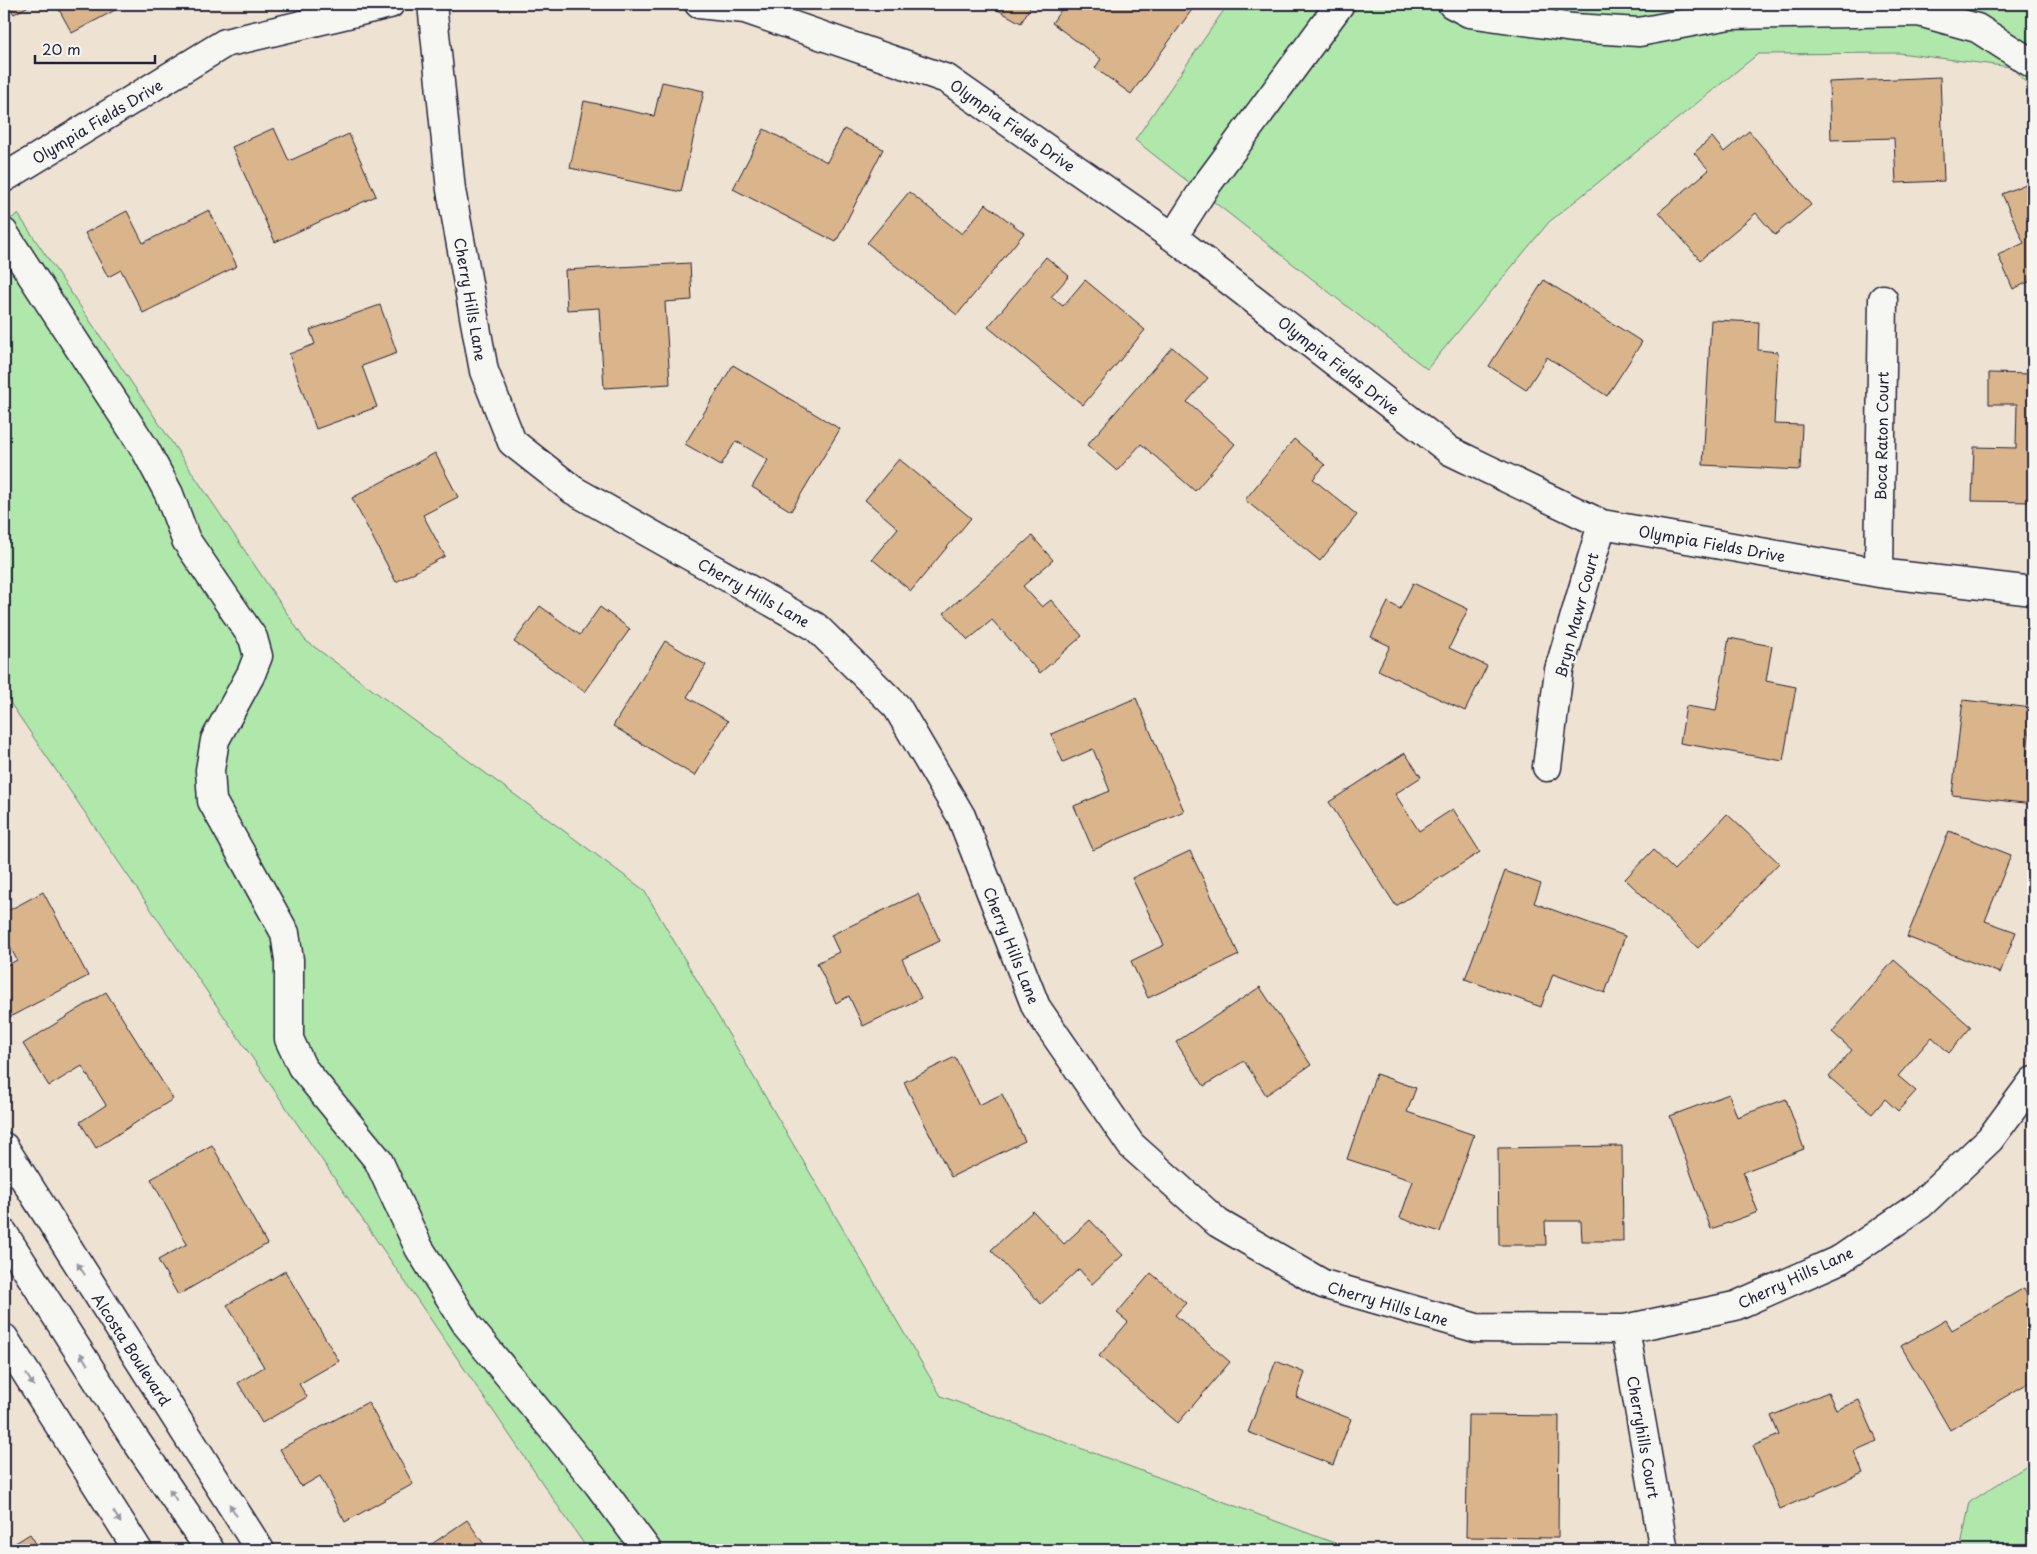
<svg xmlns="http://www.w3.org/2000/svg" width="2037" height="1554" font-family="'Playpen Sans',sans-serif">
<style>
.green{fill:#b0e7ab;stroke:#698473}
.building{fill:#dab58b;stroke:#22223b}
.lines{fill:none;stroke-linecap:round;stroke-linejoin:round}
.minor-casing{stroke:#22223b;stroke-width:31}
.major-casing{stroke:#22223b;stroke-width:31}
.minor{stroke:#f6f6f2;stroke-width:28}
.major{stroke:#f6f6f2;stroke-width:28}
.oneway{fill:#9797a0}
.labels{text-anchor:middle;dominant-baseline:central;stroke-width:4;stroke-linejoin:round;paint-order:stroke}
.street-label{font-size:15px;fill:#22223b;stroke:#f6f6f2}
</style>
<rect width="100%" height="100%" fill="#eee2d3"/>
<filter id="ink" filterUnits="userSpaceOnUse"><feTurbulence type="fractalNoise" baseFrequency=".02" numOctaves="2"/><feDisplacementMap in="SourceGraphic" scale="10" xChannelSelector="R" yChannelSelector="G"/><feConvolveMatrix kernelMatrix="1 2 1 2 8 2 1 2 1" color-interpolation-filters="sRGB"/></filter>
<g filter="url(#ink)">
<path class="green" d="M1228,4H2033V90L2011,67L1899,53L1758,54L1549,222L1427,369L1135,140Z
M18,214L305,640L644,890L941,1396L1353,1550H588L4,694V223Z
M2033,1461V1550H1960L1970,1502Z"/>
<path class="building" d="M8,4H32L14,14Z
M56,4H114L117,9L72,33Z
M987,4H1032L1021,23Z
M1065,4H1196L1131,94L1095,68L1101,59L1052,23Z
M1940,77L1944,181L1896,183L1894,138L1831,140L1829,82Z
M662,82L704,91L681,192L570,168L584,101L654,116Z
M274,128L289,161L349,134L376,196L275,242L232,147Z
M764,129L827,162L844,129L883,149L836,242L733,189Z
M1749,131L1811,205L1775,235L1756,213L1700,260L1659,212L1709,170L1694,153L1712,137L1724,152Z
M2033,181V280L2013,289L1998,255L2024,243L2002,194Z
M909,192L962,234L986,204L1024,233L957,315L867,243Z
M209,210L237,266L143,313L121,270L108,277L85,233L127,211L143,243Z
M1046,257L1069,276L1051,297L1063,306L1085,280L1145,330L1083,405L988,327Z
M690,263L692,300L665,302L670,384L604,388L599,308L567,310L565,270Z
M1544,280L1642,342L1607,396L1547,357L1526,390L1489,366Z
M380,305L397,353L362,366L377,407L316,429L289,354L315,344L310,330Z
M1711,320L1759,322L1758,350L1778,352L1774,424L1802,425L1800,470L1703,465Z
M1172,347L1208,378L1187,402L1235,444L1195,491L1141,444L1117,471L1087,445Z
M733,365L840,429L791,511L752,487L768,460L736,441L721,465L685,444Z
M1989,373L2033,374V502L1972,501L1974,447L2016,448L2017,404H1989Z
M1294,439L1325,465L1313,479L1357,515L1320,561L1245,500Z
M435,453L458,497L423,515L445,556L396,582L352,498Z
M899,459L971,518L911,591L872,559L898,528L865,500Z
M1032,536L1053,560L1023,586L1042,607L1051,600L1082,636L1040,673L992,620L968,640L944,613Z
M1413,583L1468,609L1449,648L1487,666L1465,711L1378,670L1390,646L1371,637L1388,602L1400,609Z
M540,606L580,635L600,607L630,629L585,692L514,642Z
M1729,638L1772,646L1766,681L1796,687L1783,761L1680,743L1686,706L1716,711Z
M665,641L706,665L687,697L728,721L695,776L613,726Z
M1136,698L1184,811L1093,850L1074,806L1110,791L1093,749L1063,762L1051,734Z
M1963,700L2032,708L2026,762L2033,763V804L1952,795Z
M1405,753L1421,777L1395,794L1419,831L1453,809L1480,852L1396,906L1329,802Z
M1727,814L1779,863L1698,948L1625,879L1653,850L1674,870Z
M1949,831L2011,855L1985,921L2016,932L2000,973L1907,937Z
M1190,851L1239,955L1148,998L1131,961L1164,945L1132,878Z
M1505,871L1541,884L1534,903L1625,936L1605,993L1553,974L1541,1007L1465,979Z
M43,892L88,976L4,1020V967L17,960L4,936V913Z
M918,894L940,941L902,959L921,998L863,1026L849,996L836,1003L817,963L839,952L831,935Z
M1894,960L1971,1027L1949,1053L1932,1037L1898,1076L1916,1091L1898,1111L1885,1099L1872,1114L1829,1077L1852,1050L1832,1032Z
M1260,987L1311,1065L1266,1095L1244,1061L1204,1086L1176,1042Z
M106,992L173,1099L96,1148L80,1122L106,1105L82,1066L49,1086L23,1044Z
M955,1057L979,1105L1002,1094L1025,1141L951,1177L904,1082Z
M1376,1074L1416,1088L1407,1112L1474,1135L1440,1232L1400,1218L1413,1181L1347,1159Z
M1729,1094L1737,1117L1786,1099L1804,1149L1743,1172L1758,1212L1711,1229L1670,1116Z
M212,1145L267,1244L178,1295L158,1260L187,1244L151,1179Z
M1622,1146L1623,1241H1582L1581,1221H1545L1546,1245H1499L1498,1148Z
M1033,1211L1064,1244L1090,1220L1123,1255L1092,1284L1079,1269L1041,1304L991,1250Z
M285,1271L339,1361L299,1384L307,1397L262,1423L238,1383L264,1367L227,1305Z
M1151,1273L1186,1303L1175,1315L1230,1362L1178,1423L1099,1356L1128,1322L1117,1313Z
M2024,1288L2033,1305V1380L1950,1430L1901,1346L1946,1320L1952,1330Z
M1276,1361L1305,1373L1296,1397L1351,1419L1333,1465L1248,1432Z
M1828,1392L1836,1410L1859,1400L1877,1441L1854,1451L1863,1473L1780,1509L1753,1446L1779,1435L1771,1416Z
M368,1402L413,1484L345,1522L320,1476L301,1487L280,1449Z
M1468,1415L1559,1416L1558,1538L1466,1537Z
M467,1520L488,1550H423Z
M30,1534L40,1550H4Z"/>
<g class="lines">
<defs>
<path id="minor" d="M432,4L451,190L484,371L512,442L573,490L816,627L897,707L961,816L1036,1007L1131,1145L1218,1223L1323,1284L1476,1328L1625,1329L1735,1306L1841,1259L1920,1205L1990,1139L2033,1081
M699,4L745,9L947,79L1173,237L1450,451L1602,524L1879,573L2033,591
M1452,4L1469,13L1573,28L1639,32L1729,15L1919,12L1977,28L2033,64
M4,178L225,43L390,4
M4,233L145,449L169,494L186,540L253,638L258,656L251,674L215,740L210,770L212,801L285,933L289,960V1039L302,1067L378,1160L419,1248L467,1325L598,1484L647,1550
M1173,237L1205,187L1340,4
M1879,573L1883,299
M1547,767L1559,670L1602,524
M4,1147L260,1550
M1625,1329L1663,1545"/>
<path id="major" d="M4,1234L134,1438L210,1550
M4,1338L138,1550"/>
</defs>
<use href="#minor" class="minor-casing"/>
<use href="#major" class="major-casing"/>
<use href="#minor" class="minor"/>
<use href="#major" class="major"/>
</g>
<defs><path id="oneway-solid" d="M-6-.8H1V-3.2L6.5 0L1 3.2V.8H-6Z" transform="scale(1.25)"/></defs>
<g class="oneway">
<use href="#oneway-solid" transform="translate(81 1269) rotate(-123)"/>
<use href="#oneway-solid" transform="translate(84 1359) rotate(-122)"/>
<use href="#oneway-solid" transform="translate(30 1380) rotate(58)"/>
<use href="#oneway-solid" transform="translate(173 1495) rotate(-124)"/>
<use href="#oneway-solid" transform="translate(233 1510) rotate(-122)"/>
<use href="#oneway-solid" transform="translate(117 1517) rotate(58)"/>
</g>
</g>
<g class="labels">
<g class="street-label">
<text transform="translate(97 121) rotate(-31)">Olympia Fields Drive</text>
<text transform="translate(1013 125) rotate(35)">Olympia Fields Drive</text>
<text transform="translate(471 299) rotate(80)">Cherry Hills Lane</text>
<text transform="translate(1339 365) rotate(38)">Olympia Fields Drive</text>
<text transform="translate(1881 436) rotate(-89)">Boca Raton Court</text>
<text transform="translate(1712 543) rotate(10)">Olympia Fields Drive</text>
<text transform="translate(754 592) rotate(29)">Cherry Hills Lane</text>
<text transform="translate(1576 615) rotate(-75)">Bryn Mawr Court</text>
<text transform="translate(1012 945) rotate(68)">Cherry Hills Lane</text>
<text transform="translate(1795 1277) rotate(-25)">Cherry Hills Lane</text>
<text transform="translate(1388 1303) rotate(16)">Cherry Hills Lane</text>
<text transform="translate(132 1349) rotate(57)">Alcosta Boulevard</text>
<text transform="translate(1644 1437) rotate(80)">Cherryhills Court</text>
</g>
</g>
<rect width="2037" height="1554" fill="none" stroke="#f6f6f2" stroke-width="20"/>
<rect x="10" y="10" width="2017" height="1534" fill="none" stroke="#22223b" stroke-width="2" filter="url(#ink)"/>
<path d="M35 55v8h120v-8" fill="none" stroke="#22223b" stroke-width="2.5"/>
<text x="42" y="55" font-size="15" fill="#22223b" stroke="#f6f6f2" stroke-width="4" paint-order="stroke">20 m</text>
</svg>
